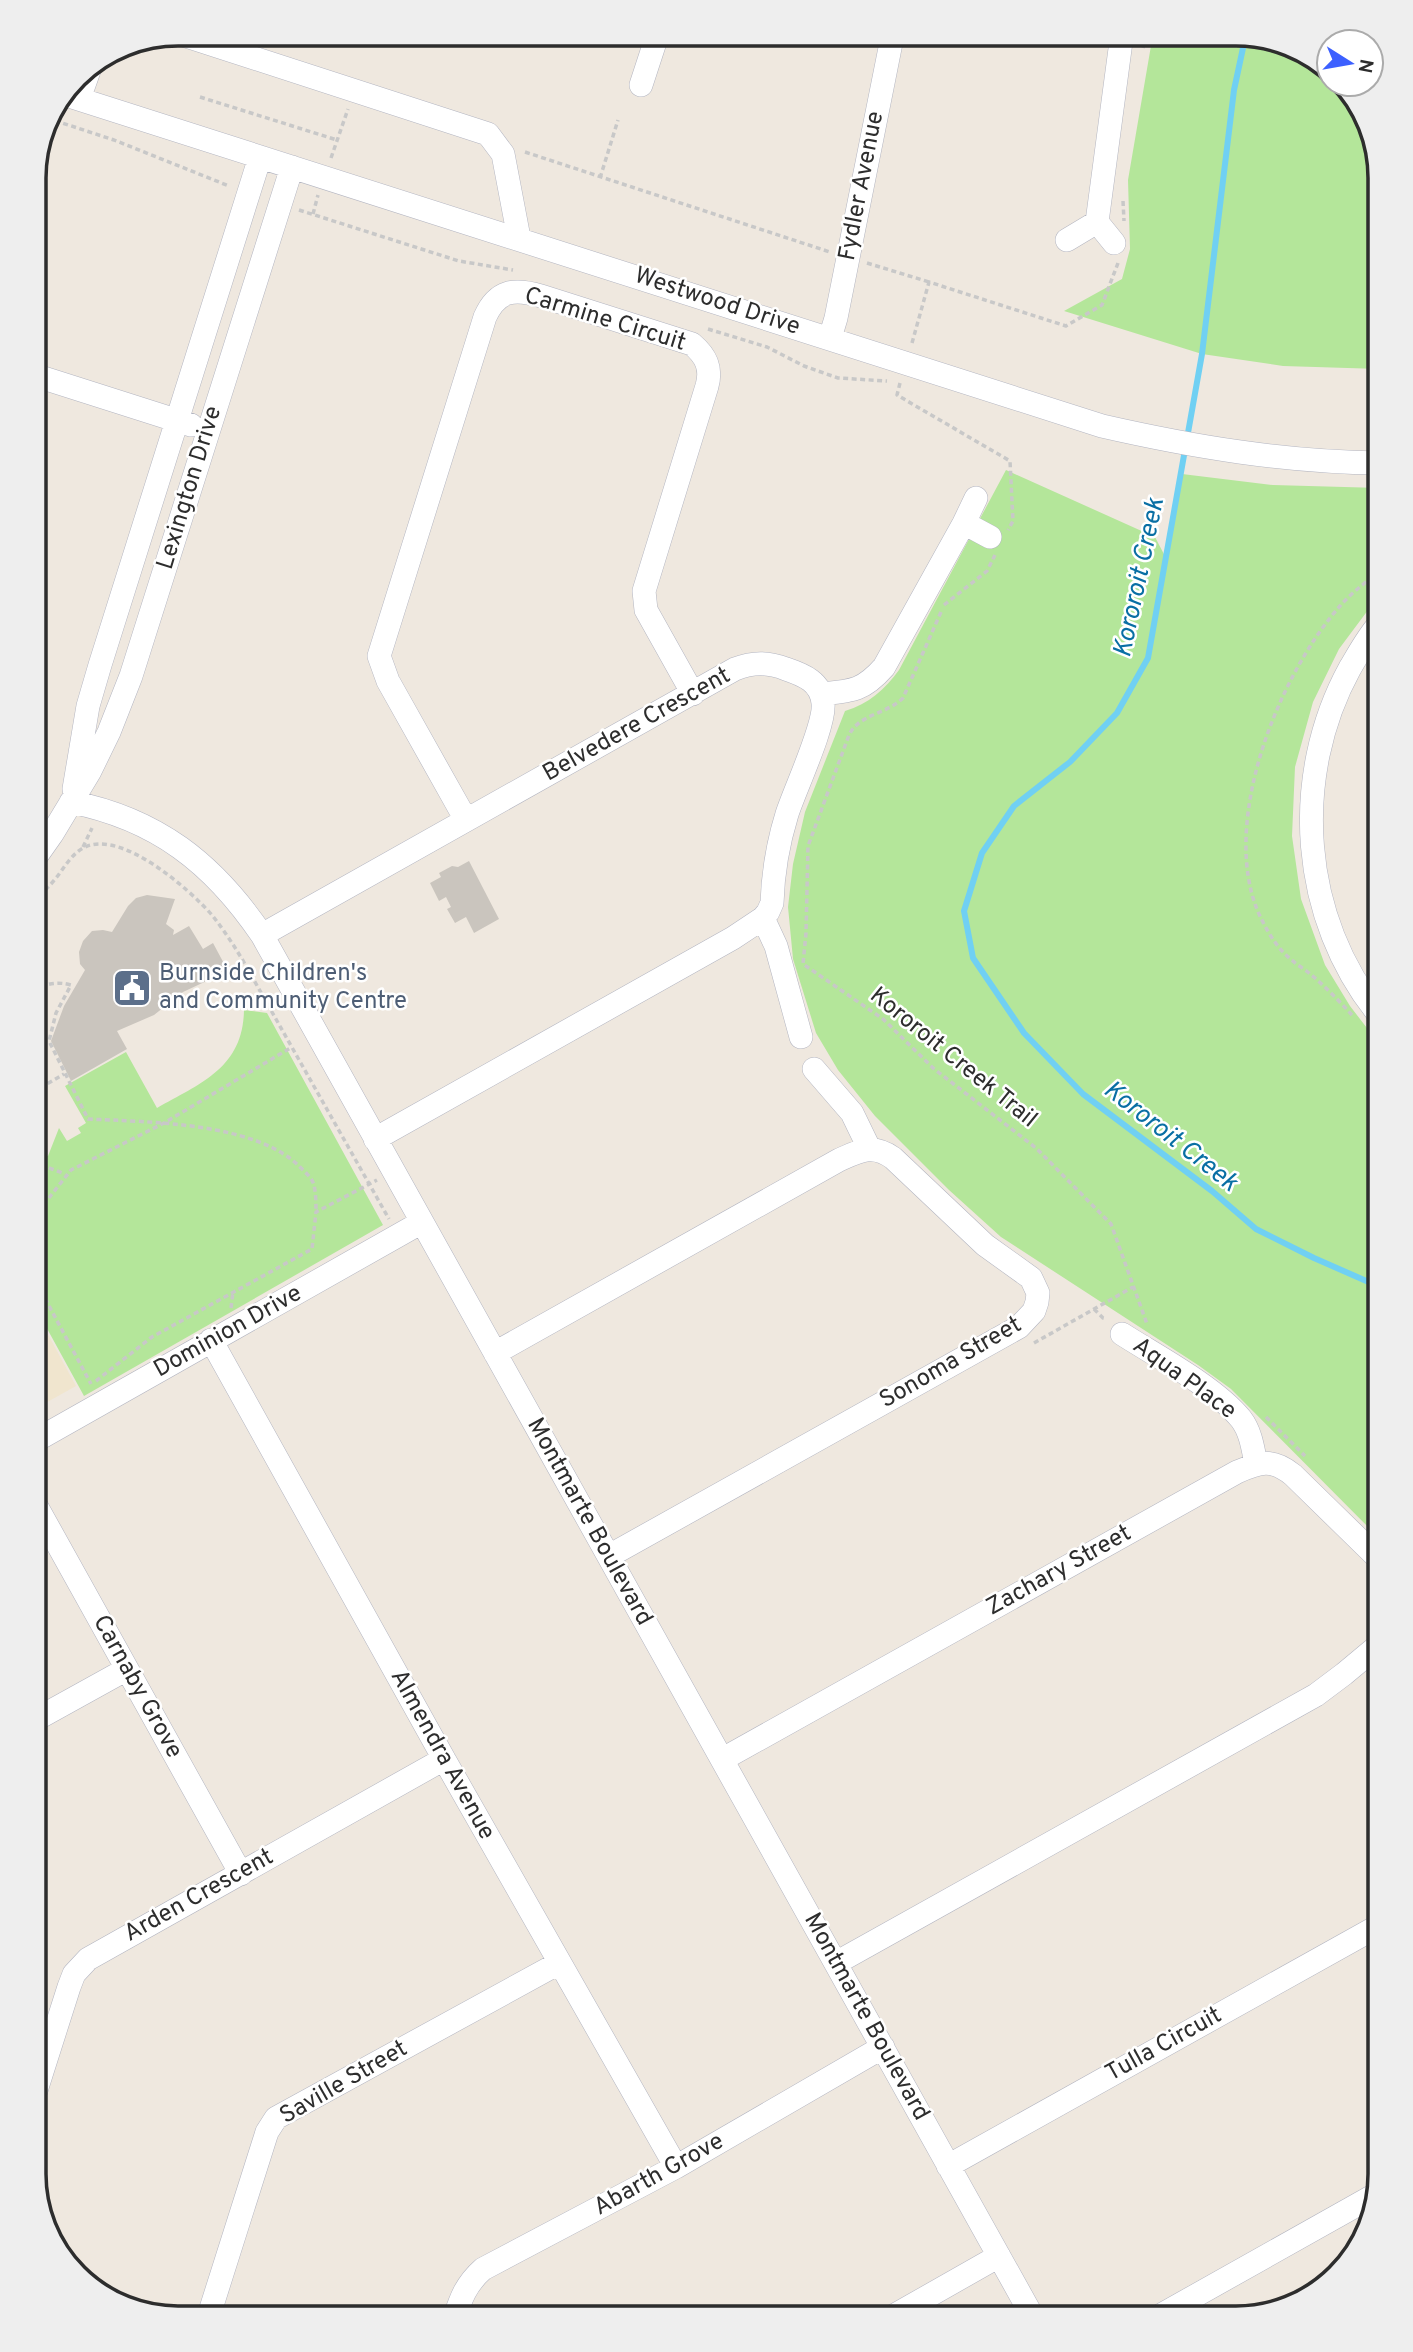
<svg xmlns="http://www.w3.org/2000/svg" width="1413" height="2352" font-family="Overpass,sans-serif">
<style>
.education{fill:#f0e5ce}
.green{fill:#b4e69a}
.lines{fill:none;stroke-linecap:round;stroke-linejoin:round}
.stream{stroke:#70d0f3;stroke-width:6}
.building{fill:#cac5be}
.minor-casing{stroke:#b3b5c1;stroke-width:24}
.path{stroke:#c8c8c8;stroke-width:3.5;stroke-dasharray:5 3.5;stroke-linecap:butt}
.minor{stroke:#fff;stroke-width:23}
.labels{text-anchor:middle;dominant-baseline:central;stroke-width:5;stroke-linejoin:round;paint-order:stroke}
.street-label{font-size:24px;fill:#2d2d2d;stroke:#fff}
.service-label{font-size:24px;fill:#4e5e75;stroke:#fff;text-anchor:start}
.water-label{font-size:26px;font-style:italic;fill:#096fa4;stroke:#fff}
.rim{fill:none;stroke:#2d2d2d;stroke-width:3.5}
</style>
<rect width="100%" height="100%" fill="#efe8df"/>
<path class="education" d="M33,1307L76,1386L33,1410Z"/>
<path class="green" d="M1153,34H1245L1316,58L1329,73V84H1339L1365,113L1380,178V369L1283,366L1202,354L1064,311L1122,279L1130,249L1128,180Z
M1006,470L1155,537L1167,560L1182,474L1273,485L1380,488V594L1339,649L1313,702L1295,767L1292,836L1301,899L1325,965L1350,1006L1380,1045V1539L1231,1389L1198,1365L1001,1237L949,1190L875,1116L838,1070L816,1033L793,959L788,907L793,864L805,812L845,711C869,704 885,689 899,670Z
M244,1010L267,1013L383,1225L84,1396L33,1303V1151L48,1156L59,1128L67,1141L81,1133L78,1128L86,1123L65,1086L126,1052L157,1108C201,1083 243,1068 244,1010Z"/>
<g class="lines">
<path class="stream" d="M1246,34L1234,90L1202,354L1148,658L1117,713L1070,762L1014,806L982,853L964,911L973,958L1024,1033L1083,1094L1212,1191L1256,1229L1314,1258L1380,1287"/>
</g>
<path class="building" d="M469,861L499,919L474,933L466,917L455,923L447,909L451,907L446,897L439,901L430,883L441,877L439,873L452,866L458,867Z
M147,895L175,899L166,924L174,930L173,935L189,926L203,949L213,943L228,971L183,992L154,1015L117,1031L127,1049L71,1081L51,1041L64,1006L85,970L80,964L79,952L83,941L92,931L103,930L112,932L128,906L136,898Z"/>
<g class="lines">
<defs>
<path id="minor" d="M177,33L488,134L503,154L519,238
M641,85L658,33
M63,94L1102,426C1194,447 1285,462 1380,463
M79,99L91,65
M1097,222L1122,34
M1067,240L1097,222L1114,243
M830,338L836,318L893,33
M34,375L191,425
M976,498L964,523L990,537
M821,694C852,691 863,691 884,667L964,523
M74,789L88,706L100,665L260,157
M71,802C157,819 213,863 262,935L1034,2319
M466,820L388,681L379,656L485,317C497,290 514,288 541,296L692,344C706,356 712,368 707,386L644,591L646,610L693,694
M33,861L52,834L90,771L109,732L131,676L292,167
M763,918L776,946L801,1037
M262,935L735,669C753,662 768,662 786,669C804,675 821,682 823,703C826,724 795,789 787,814C778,843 773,873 772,903L768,912L763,918L733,938L375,1139
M1380,1016C1300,919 1290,777 1350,668C1359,653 1368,636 1380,623
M814,1069L852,1113L869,1148
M1122,1334C1158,1357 1215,1387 1241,1419C1251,1432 1253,1449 1256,1464
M211,1340L444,1759L676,2167
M495,1353L839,1160C859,1151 873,1143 893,1158L985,1245L1031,1278L1038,1293L1037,1302L1034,1311L1019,1327L609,1556
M33,1442L422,1222
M33,1500L241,1874
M33,1721L127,1669
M723,1759L1237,1472C1260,1462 1272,1458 1293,1475L1380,1560
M836,1963L1316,1695L1344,1674L1380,1644
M33,2100L69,1987L74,1974L88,1959L444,1759
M948,2166L1380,1925
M208,2318L267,2132L276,2118L559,1963
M454,2319C461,2298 466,2284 483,2269L676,2167L883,2047
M888,2319L999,2256
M1154,2319L1373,2196"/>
</defs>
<use href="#minor" class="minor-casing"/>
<path class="path" d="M1143,48L1147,34
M200,97L337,140
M47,118L114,140L229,186
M525,152L830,252
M331,158L348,109
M600,178L618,120
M1123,201L1124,221
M299,210L459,261L513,270
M313,214L318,195
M867,263L929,282
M708,329L767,347L804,366L838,378L887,381
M912,343L929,282L1066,326L1102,305L1118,263
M900,383L897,395L1010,461L1013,521L1008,530
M944,605L987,571L995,555
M941,612L903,698C887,714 859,714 849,735L808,846L806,933L803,964L883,1019L933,1068L1036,1148L1111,1224L1147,1324
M83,847L92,828
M33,902C41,894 49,887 56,878C65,867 71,854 85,847C122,830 188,888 212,915C223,929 233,944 242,959L389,1219
M33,990C47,984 56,981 71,985L56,1013L49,1041L88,1119C148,1122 257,1122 301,1168C306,1173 312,1178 314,1185C316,1194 316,1204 316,1212
M1352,1015C1339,1001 1325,986 1310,974C1305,969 1298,966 1293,961C1277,949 1267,931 1259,914C1219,824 1278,676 1340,606C1351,593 1366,582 1380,571
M1371,1036L1380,1045
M33,1092L64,1074
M33,1162L65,1174
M33,1218L71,1170L164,1123L292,1047
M33,1276L91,1384
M231,1308L233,1292
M1094,1309L1103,1318L1107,1319
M1034,1343L1133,1287
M96,1381L152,1337L312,1249L316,1212L377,1180
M1266,1417L1305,1456"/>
<use href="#minor" class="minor"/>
</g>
<defs>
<symbol id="civic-square" viewBox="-11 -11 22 22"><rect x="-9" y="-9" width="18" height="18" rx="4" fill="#5c6f8a" stroke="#fff"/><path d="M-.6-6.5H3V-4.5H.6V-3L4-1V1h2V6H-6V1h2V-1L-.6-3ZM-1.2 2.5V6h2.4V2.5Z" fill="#fff"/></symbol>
</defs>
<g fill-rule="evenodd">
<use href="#civic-square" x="110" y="966" width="44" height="44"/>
</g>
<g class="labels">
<g class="street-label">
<text transform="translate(862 186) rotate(-79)">Fydler Avenue</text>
<text transform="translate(717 302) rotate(18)">Westwood Drive</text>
<text transform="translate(605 320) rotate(17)">Carmine Circuit</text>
<text transform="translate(190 488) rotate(-73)">Lexington Drive</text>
<text transform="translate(637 725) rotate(-29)">Belvedere Crescent</text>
<text transform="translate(953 1058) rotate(39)">Kororoit Creek Trail</text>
<text transform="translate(228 1332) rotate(-29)">Dominion Drive</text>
<text transform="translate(951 1363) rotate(-30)">Sonoma Street</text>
<text transform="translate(1184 1379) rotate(36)">Aqua Place</text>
<text transform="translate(589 1522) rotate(61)">Montmarte Boulevard</text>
<text transform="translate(1059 1571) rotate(-29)">Zachary Street</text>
<text transform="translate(137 1687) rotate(61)">Carnaby Grove</text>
<text transform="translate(442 1755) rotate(61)">Almendra Avenue</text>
<text transform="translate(199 1896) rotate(-29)">Arden Crescent</text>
<text transform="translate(866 2017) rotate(61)">Montmarte Boulevard</text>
<text transform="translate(1164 2045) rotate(-29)">Tulla Circuit</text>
<text transform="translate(344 2083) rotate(-30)">Saville Street</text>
<text transform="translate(659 2175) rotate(-29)">Abarth Grove</text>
</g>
<g class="service-label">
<text x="159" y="974">Burnside Children's<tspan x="159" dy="28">and Community Centre</tspan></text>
</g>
<g class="water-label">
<text transform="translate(1140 578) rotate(-78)">Kororoit Creek</text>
<text transform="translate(1170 1137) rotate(38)">Kororoit Creek</text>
</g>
</g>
<path d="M0 0H1413V2352H0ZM178 46H1236A132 132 0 0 1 1368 178V2174A132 132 0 0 1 1236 2306H178A132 132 0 0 1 46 2174V178A132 132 0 0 1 178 46Z" fill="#eee" fill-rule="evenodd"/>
<path class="rim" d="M178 46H1236A132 132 0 0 1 1368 178V2174A132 132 0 0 1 1236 2306H178A132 132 0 0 1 46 2174V178A132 132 0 0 1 178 46Z"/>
<g transform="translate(1350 63) rotate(101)"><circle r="33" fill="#ffffff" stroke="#ababab" stroke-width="2"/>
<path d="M0-5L12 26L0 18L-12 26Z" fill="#3c60ff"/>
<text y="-10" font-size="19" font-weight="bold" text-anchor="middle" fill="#2d2d2d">N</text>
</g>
</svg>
